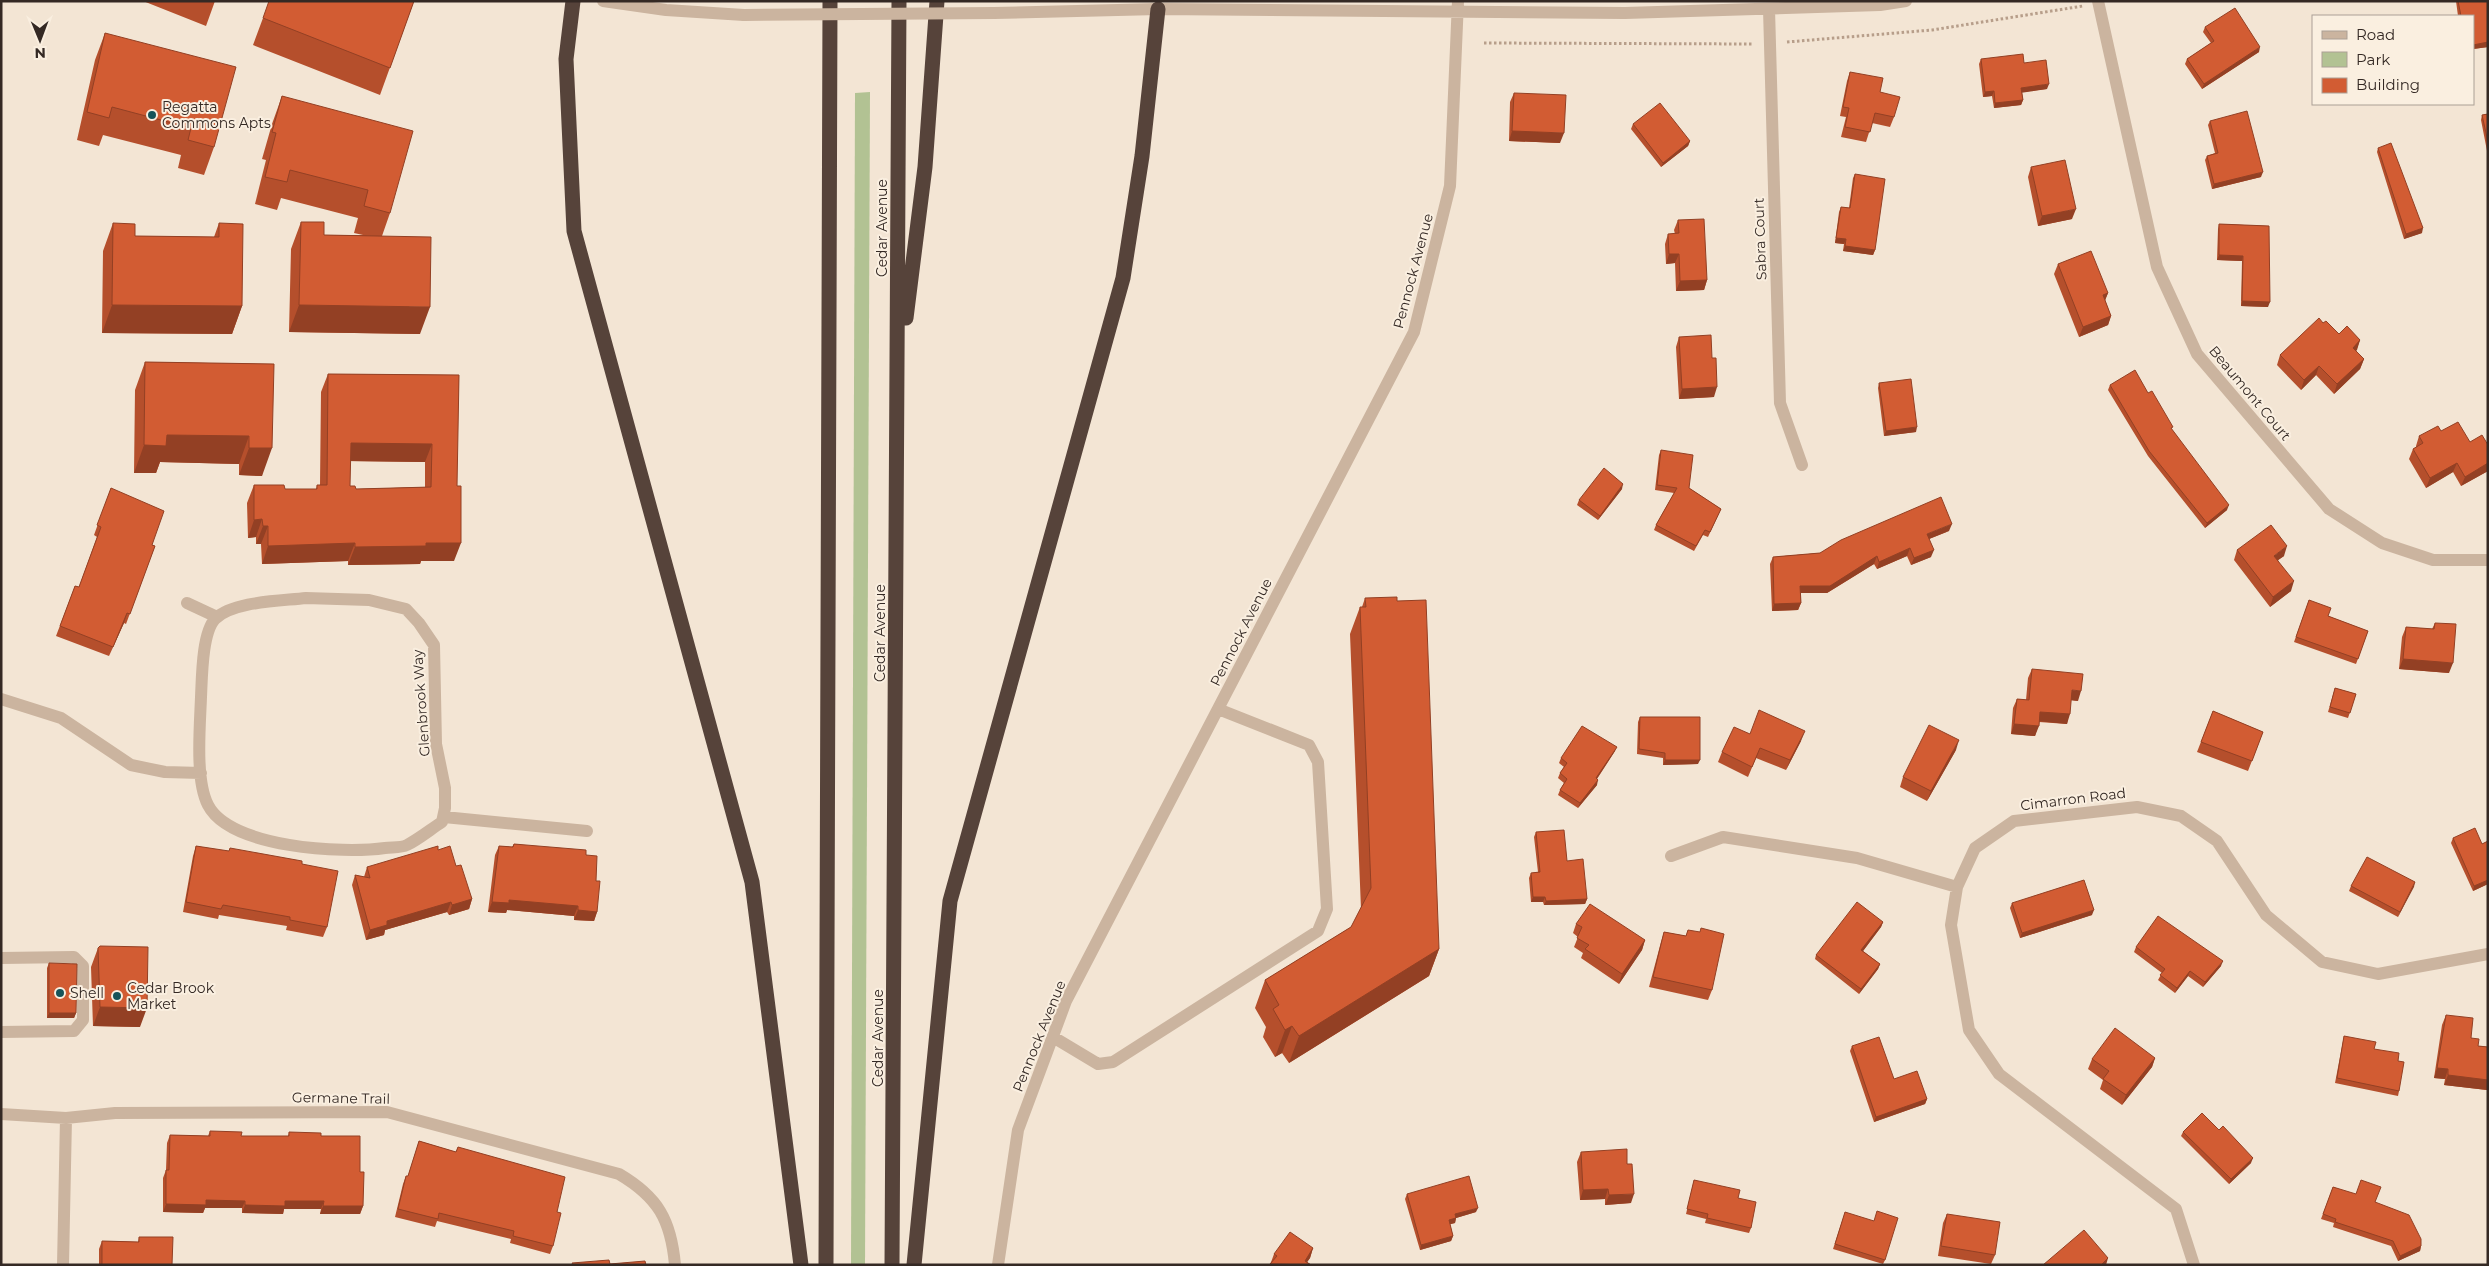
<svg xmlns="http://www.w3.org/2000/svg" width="2489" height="1266" font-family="Montserrat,sans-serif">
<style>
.green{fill:#b2c293}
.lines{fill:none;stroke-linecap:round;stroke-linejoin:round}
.path{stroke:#b79e8a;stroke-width:3;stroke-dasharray:2.5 2.5;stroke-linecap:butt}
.minor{stroke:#cbb49f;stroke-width:12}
.highway{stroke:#56433a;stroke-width:15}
.minor-bridge{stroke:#cbb49f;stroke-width:12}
.wall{fill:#b54f2c;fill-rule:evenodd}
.shaded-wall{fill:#934024}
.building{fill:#d25c33;stroke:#934024;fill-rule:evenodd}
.poi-dot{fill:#165359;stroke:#faefe0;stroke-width:2}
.labels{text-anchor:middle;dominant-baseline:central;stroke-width:4;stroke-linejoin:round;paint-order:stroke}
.poi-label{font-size:14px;fill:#342924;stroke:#faefe0;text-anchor:start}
.street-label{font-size:14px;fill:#342924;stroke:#faefe0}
</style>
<rect width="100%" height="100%" fill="#f3e5d4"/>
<path class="green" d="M870,92L865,1265H851L855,93Z"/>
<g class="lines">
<path class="path" d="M1787,42L1932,30L2083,6
M1484,43L1753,44"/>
<path class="minor" d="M603,1L666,10L744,15
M2098,1L2157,267L2197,354L2329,509L2382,543L2433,560H2488
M1769,9L1780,403L1802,465
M994,13L1158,9L1625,13L1880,5L1906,1
M306,598L369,600L406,609L419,623L434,645L436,744L445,788V808L442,822C431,829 419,839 407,845C401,848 392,847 385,848C343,854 230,848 208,805C195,780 200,726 201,697C202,677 202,633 215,619C233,601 282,601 306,598Z
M187,603L217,617
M1,699L61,718L131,765L165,772L201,773
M444,817L587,831
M1671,856L1723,837L1857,858L1957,887
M1,958L74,957L83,966V1020L74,1031L1,1032
M1053,1037L1098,1064L1113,1062L1318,931L1327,909L1318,762L1309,745L1218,709
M1,1114L66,1118L115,1113L387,1112L619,1174C658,1197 671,1220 675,1265
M63,1265L66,1118
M998,1265L1018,1130L1066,1001L1414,332L1450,186L1458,1
M2194,1265L2176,1209L1999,1074L1969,1030L1951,925L1957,887L1975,848L2014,821L2137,807L2181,816L2217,841L2266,915L2322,962L2378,974L2488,954"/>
<path class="highway" d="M573,1L566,59L574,231L752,882L801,1265
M906,318L925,167L937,1
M826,1265L830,1
M892,1265L899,1
M914,1265L950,901L1123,278L1142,156L1158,9"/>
<path class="minor-bridge" d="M744,15L994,13"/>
</g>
<path class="wall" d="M143,1H215L206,26Z
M414,1L380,95L253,45L263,18Z
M2456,1H2488V47L2473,49V16H2458Z
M2205,27L2259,52L2202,89L2185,64L2187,59L2211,43L2203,32Z
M105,33L214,147L204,175L178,168L181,155L103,135L99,146L77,140L95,60Z
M1981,59L2024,63L2047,89L2022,92L2023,100L2021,105L1994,108L1992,96L1983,97L1979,64Z
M1850,72L1880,92L1894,117L1890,127L1872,123L1866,142L1841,137L1846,117L1840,116L1847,81Z
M1514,93L1560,143L1509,141L1510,102Z
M282,96L390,213L382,236L420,334L289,332L291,249L301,222L324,235H363L354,233L358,218L281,198L277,210L255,204L266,160L262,159L272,124Z
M2488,114V156L2481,120L2482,115Z
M2210,121L2261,177L2212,189L2205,160L2207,156L2215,153L2208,125Z
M1633,124L1690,141L1688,146L1661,167L1631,129Z
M2378,148L2422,233L2404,239L2377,152Z
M2031,167L2072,219L2038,226L2028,177Z
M1855,174L1875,250L1873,255L1843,251L1844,244L1835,243L1839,212L1841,207L1849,208L1853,178Z
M1678,220L1707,280L1704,290L1676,291L1675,263L1666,264L1665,244L1668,234H1675L1674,230Z
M113,223L135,236L214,237L219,223L242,306L232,334L102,333L103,251Z
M2219,224L2269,226L2268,307L2241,306L2242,261L2217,260L2218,229Z
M2058,264L2108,293L2105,300L2111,316L2108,325L2079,337L2054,274Z
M2323,323L2339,334L2360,340L2356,351L2364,359L2360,369L2334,394L2316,375L2301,390L2277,365L2280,355Z
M1679,337L1712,358L1714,397L1679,399L1676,347Z
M145,362L274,364L262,476L239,475V464L160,462L156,473H134L135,390Z
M328,374L459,375L454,561H421L420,564L348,565V561L262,564L261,544H256V537L248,538L247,503L254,485L285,489H316L317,485H320L321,392ZM350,461L425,462V487L356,489L350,486Z
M1879,383L1916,432L1884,436L1878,388Z
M2110,385L2172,430L2227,510L2205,528L2148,456L2108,390Z
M2441,431L2470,442L2488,445V471L2461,486L2453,472L2426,488L2409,459L2413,449L2416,447V446L2419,436Z
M1661,450L1689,488L1721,509L1708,537L1703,535L1694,551L1654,530L1656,525L1674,493L1655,490L1659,455Z
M111,488L152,545L155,546L126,624L124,623L109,656L56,636L75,586L79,587L97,537L94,535Z
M1622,489L1598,520L1577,505L1579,500Z
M1949,531L1929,539L1931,557L1911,565L1907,556L1877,569L1874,564L1827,593H1801V603L1798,610L1772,611L1770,564L1773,557L1820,553Z
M2237,550L2284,556L2278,560L2291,591L2270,607L2234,560Z
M1365,598L1439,949L1429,976L1289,1063L1282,1053L1275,1057L1263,1037L1266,1027L1255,1008L1265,980L1351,927L1361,909L1350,634L1360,607H1362Z
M2309,600L2328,616L2368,631L2356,664L2294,642Z
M2435,623L2449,673L2399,669L2402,637L2406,627L2432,629Z
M2032,669L2078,701L2071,700L2067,724L2039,722L2035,736L2011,734L2013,708L2017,699L2026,700L2028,678Z
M2335,688L2356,694L2348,718L2328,712Z
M2213,711L2263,732L2248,771L2197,752Z
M1640,717L1698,764L1663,765V758L1637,754L1638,722Z
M1750,734L1801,741L1786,770L1756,758L1748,777L1718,762L1722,752Z
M1956,750L1927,801L1900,787L1903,777Z
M1615,751L1597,779V785L1578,808L1558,795L1560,790L1564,783L1558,778L1560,773L1564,767L1559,763L1561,758Z
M1536,832L1567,861L1587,899L1585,904L1544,905L1543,902H1531L1529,878L1531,873L1538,872L1534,837Z
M2453,838L2482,844L2488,841V884L2473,891L2451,843Z
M514,844L586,855L596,881L597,912L594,921L574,920V916L507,910L506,913L488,912L495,855L499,846L512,847Z
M196,846L302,864L327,927L323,937L286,930L287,926L219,915L218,919L183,912L193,856Z
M456,866L472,899L469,909L449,915L447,912L385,930L384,935L366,940L352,885L355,875L364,877L367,867Z
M2415,882L2398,917L2349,891L2351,886Z
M2012,903L2092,915L2020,938L2010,908Z
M1883,922L1881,927L1863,951L1880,964L1878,969L1859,994L1815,959L1816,955Z
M1576,924L1645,940L1642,950L1619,984L1581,958L1583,953L1574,947L1578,937L1573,933Z
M1688,930L1712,990L1708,1000L1649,987L1661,942L1664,932L1686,936Z
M2136,947L2221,966L2203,987L2188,976L2175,993L2158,980L2162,973L2134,952Z
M98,948L140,1027L93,1026L91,967Z
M49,963L76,1013L74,1018H47V968Z
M2446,1015L2471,1038L2478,1046L2488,1047L2487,1090L2444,1085L2445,1079L2434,1078L2442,1025Z
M2344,1036L2374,1049L2399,1091L2398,1096L2335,1083L2343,1041Z
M1852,1046L1894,1079L1927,1099L1925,1104L1874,1122L1850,1051Z
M2155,1058L2152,1067L2122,1105L2100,1089L2103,1080L2088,1069L2092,1059Z
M210,1131L241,1136H288L289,1132L321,1136L360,1172L363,1206L360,1214H320L321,1209H284L283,1214L242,1213V1208H205L203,1213L163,1212V1178L166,1170L167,1143L170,1135L208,1136Z
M2183,1132L2251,1163L2229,1184L2181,1136Z
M419,1141L456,1152L458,1147L557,1212L553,1246L550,1254L510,1243L511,1239L437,1221L435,1227L395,1217L403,1184L406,1176H408Z
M1581,1152L1631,1203L1605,1205V1199L1580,1200L1577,1162Z
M1694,1180L1738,1198L1751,1228L1749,1233L1705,1223L1706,1219L1686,1214Z
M2333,1187L2375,1202L2421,1246L2420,1251L2398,1261L2391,1246L2333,1227L2334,1223L2321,1219Z
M1407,1194L1476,1212L1456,1218L1455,1223L1450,1224L1453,1236L1451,1241L1420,1250L1405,1199Z
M1845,1212L1885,1260L1883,1264L1833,1249Z
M1947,1214L1995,1255L1991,1264L1938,1256L1943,1223Z
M139,1237L172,1265H99V1249L102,1241L138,1242Z
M1313,1248L1310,1258L1307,1262L1311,1265H1270L1274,1254Z"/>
<path class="shaded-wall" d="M2488,42V47L2473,49V45Z
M2260,47L2259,52L2202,89L2204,84Z
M2049,84L2047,89L2020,93L2021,88Z
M1994,91L1992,96L1983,97L1985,92Z
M2023,100L2021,105L1994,108L1995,103Z
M1512,131L1564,133L1560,143L1509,141Z
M1690,141L1688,146L1661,167L1663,163Z
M2263,172L2261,177L2212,189L2214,184Z
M2076,209L2072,219L2038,226L2042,216Z
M2423,228L2422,233L2404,239L2406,234Z
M1836,238L1846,239L1844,244L1835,243Z
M1845,246L1875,250L1873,255L1843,251Z
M1669,254H1679L1675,263L1666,264Z
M2219,255L2243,256L2242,261L2217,260Z
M1707,280L1704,290L1676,291L1680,281Z
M2108,293L2104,303L2103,295Z
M2242,301L2270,302L2268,307L2241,306Z
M112,305L242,306L232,334L102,333Z
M299,305L430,307L420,334L289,332Z
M2111,316L2108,325L2079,337L2083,327Z
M2360,340L2357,350L2349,358L2353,348Z
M2364,359L2360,369L2334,394L2337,384Z
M2319,366L2316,375L2301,390L2304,380Z
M1717,387L1714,397L1679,399L1682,389Z
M1917,427L1916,432L1884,436L1886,431Z
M167,435L249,436L239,464L160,462L156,473H134L144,445Z
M351,443L432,444L425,462L344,461Z
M249,448H272L262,476L239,475Z
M2457,463L2453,472L2426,488L2430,478Z
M2488,463V471L2461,486L2465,477Z
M1623,484L1622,489L1598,520L1600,516Z
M2229,505L2227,510L2205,528L2207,523Z
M262,519L256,537L248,538L254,520Z
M1952,524L1949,531L1924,541L1927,534Z
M263,526H268L261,544H256Z
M355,543L348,561L262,564L268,546Z
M426,543H461L454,561H421L420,564L348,565L355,547Z
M2287,546L2284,556L2271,565L2274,556Z
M1910,548L1907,556L1877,569L1879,562Z
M1934,550L1931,557L1911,565L1914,558Z
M1877,556L1874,564L1827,593H1798L1800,586Z
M2294,581L2291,591L2270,607L2273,597Z
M1801,603L1798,610L1772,611L1774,604Z
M127,613L124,623L109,656L113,647Z
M2403,659L2453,663L2449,673L2399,669Z
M2072,690L2081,691L2078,701L2069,700Z
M2040,712L2070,714L2067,724L2037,721Z
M2014,724L2039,726L2035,736L2011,734Z
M1805,731L1801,741L1786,770L1790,760Z
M1959,740L1956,750L1927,801L1931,791Z
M1617,747L1615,751L1594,783L1596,778Z
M1665,760H1700L1698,764L1663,765Z
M1598,780L1597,785L1578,808L1580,803Z
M2488,880V884L2473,891L2474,886Z
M2415,882L2414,887L2398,917L2400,912Z
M1533,897H1545L1543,902H1531Z
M472,899L469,909L449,915L452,905Z
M1587,899L1585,904L1544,905L1546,901Z
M509,900L578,906L574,916L507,910L506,913L488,912L492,902Z
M451,902L447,912L385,930L384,935L366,940L370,930L387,921Z
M578,910L597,912L594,921L574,920Z
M2094,910L2092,915L2020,938L2022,933Z
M1883,922L1881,927L1860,955L1861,950Z
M1645,940L1642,950L1619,984L1622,974Z
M1439,949L1429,976L1289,1063L1299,1036Z
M2223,961L2221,966L2203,987L2205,982Z
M1880,964L1878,969L1859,994L1861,989Z
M2190,971L2188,976L2175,993L2177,988Z
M100,1007L147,1008L140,1027L93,1026Z
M49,1013H76L74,1018H47Z
M1292,1026L1282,1053L1275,1057L1285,1030Z
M2155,1058L2152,1067L2122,1105L2126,1095Z
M2437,1068L2448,1069L2445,1079L2434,1078Z
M2448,1075L2488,1080V1088L2487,1090L2444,1085Z
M1927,1099L1925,1104L1874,1122L1876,1117Z
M2253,1158L2251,1163L2229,1184L2231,1179Z
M1608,1189L1605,1199L1580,1200L1583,1190Z
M1634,1194L1631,1203L1605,1205L1609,1195Z
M206,1200L245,1201L242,1208H205L203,1213L163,1212L166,1204Z
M285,1201H324L321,1209H284L283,1214L242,1213L245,1205Z
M323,1206H363L360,1214H320Z
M1478,1208L1476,1212L1456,1218L1455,1223L1447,1225L1449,1220L1455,1214Z
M1453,1236L1451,1241L1420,1250L1421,1245Z
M2421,1246L2420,1251L2398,1261L2400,1256Z
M1313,1248L1310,1258L1305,1265V1261Z
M2108,1258L2106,1265H2101Z"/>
<path class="building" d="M269,1H414L390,68L263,18Z
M2458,1H2488V42L2473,45V16H2461Z
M2235,8L2260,47L2204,84L2187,59L2214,41L2205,27Z
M105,33L236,67L214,147L188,140L191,128L112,107L109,118L87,112Z
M2023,54L2024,63L2046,60L2049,84L2021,88L2023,100L1995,103L1994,91L1985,92L1981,59Z
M1850,72L1883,78L1880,92L1900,97L1894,117L1875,113L1870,132L1845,127L1849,108L1843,107Z
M1514,93L1566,95L1564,133L1512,131Z
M282,96L413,131L390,213L364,206L368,190L290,170L287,182L265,177L276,133L272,132Z
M1660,103L1690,141L1663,163L1633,124Z
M2247,111L2263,172L2214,184L2207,156L2218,153L2210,121Z
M2488,114V142L2482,115Z
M2391,143L2423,228L2406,234L2378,148Z
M2065,160L2076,209L2042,216L2031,167Z
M1855,174L1885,179L1875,250L1845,246L1846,239L1836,238L1841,207L1850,208Z
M1704,219L1707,280L1680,281L1679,254H1669L1668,234L1679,233L1678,220Z
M301,222H324V235L431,237L430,307L299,305Z
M113,223L135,224V236L219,237V223L243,224L242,306L112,305Z
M2219,224L2269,226L2270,302L2242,301L2243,256L2219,255Z
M2091,251L2108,293L2103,295L2111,316L2083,327L2058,264Z
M2319,318L2323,323L2326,321L2339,334L2347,326L2360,340L2353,348L2364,359L2337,384L2319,366L2304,380L2280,355Z
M1711,335L1712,358H1716L1717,387L1682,389L1679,337Z
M145,362L274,364L272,448H249V436L167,435L166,446L144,445Z
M2135,370L2148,393L2152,391L2173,427L2171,428L2229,505L2207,523L2149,451L2110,385Z
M328,374L459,375L457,486H461V543H426V546L355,547V543L268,546V526H263L262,519L254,520V485H284L285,489H317V485H327ZM351,443L432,444L431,487L356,489L355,486H350Z
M1911,379L1917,427L1886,431L1879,383Z
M2458,422L2470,442L2482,435L2488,445V463L2465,477L2457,463L2430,478L2413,449L2423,443L2419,436L2438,426L2441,431Z
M1661,450L1693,455L1689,488L1721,509L1710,532L1705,530L1696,546L1656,525L1677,488L1657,485Z
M1604,468L1623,484L1600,516L1579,500Z
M111,488L164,511L152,545L155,546L130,614L127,613L113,647L60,626L75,586L79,587L101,527L97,525Z
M1941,497L1952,524L1927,534L1934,550L1914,558L1910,548L1879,562L1877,556L1830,586H1800L1801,603L1774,604L1773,557L1820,553L1841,540Z
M2271,525L2287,546L2274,556L2294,581L2273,597L2237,550Z
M1397,597V601L1426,600L1439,949L1299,1036L1292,1026L1285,1030L1273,1009L1279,1005L1265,980L1351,927L1371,888L1360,607H1366L1365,598Z
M2309,600L2331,608L2328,616L2368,631L2358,659L2296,637Z
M2435,623L2456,624L2453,663L2403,659L2406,627L2434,629Z
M2032,669L2083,674L2081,691L2072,690L2070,714L2040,712L2039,726L2014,724L2017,699L2029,700Z
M2335,688L2356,694L2350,713L2330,707Z
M1759,710L1805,731L1790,760L1760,748L1752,767L1722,752L1734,727L1750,734Z
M2213,711L2263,732L2252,761L2201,742Z
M1640,717H1700V760H1665V753L1639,749Z
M1929,725L1959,740L1931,791L1903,777Z
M1582,726L1617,747L1596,778L1598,780L1580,803L1560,790L1567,779L1560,773L1567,763L1561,758Z
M2475,828L2482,844L2488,841V880L2474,886L2453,838Z
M1564,830L1567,861L1583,859L1587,899L1546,901L1545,897H1533L1531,873L1540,872L1536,832Z
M514,844L586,850V855L597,856L596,881H600L597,912L578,910V906L509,900V903L492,902L499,846L513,847Z
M196,846L229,851L230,848L302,861V864L338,871L327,927L290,920V917L223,905L221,909L186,902Z
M438,846V850L450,846L456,866L461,865L472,899L452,905L451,902L387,921V925L370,930L355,875L370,878L367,867Z
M2367,857L2415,882L2400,912L2351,886Z
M2084,880L2094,910L2022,933L2012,903Z
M1857,902L1883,922L1861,950L1880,964L1861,989L1816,955Z
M1590,904L1645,940L1622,974L1585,949L1589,945L1577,938L1582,927L1576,924Z
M2158,916L2223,961L2205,982L2190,971L2177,988L2160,975L2165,969L2136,947Z
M1701,928L1724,934L1712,990L1653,977L1664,932L1686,936L1688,930L1700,932Z
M100,946L148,947L147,1008L100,1007L98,948Z
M49,963L77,964L76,1013H49Z
M2446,1015L2473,1018L2471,1038L2479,1039L2478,1046L2488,1047V1080L2448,1075V1069L2437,1068Z
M2115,1028L2155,1058L2126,1095L2103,1079L2109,1071L2092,1059Z
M2344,1036L2376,1042L2374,1049L2399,1053L2398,1061L2404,1062L2399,1091L2337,1078Z
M1879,1037L1894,1079L1917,1071L1927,1099L1876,1117L1852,1046Z
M2202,1113L2219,1130L2223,1126L2253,1158L2231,1179L2183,1132Z
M210,1131L242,1132L241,1136H289V1132L321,1133V1136H360V1172H364L363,1206H323L324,1201H285V1206L245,1205V1201L206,1200V1205L166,1204V1170H169L170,1135L210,1136Z
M419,1141L456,1152L458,1147L565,1177L557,1212L561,1213L553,1246L513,1236L514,1231L439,1213L438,1219L398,1209L406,1176H408Z
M1627,1149V1164H1632L1634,1194L1609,1195L1608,1189L1583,1190L1581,1152Z
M1469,1176L1478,1208L1455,1214L1456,1218L1449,1220L1453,1236L1421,1245L1407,1194Z
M1694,1180L1740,1190L1738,1198L1756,1202L1751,1228L1707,1218L1708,1214L1687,1209Z
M2361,1180L2381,1187L2375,1202L2409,1215L2421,1239V1246L2400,1256L2393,1241L2335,1222L2336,1219L2323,1214L2333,1187L2356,1194Z
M1877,1211L1898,1218L1885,1260L1835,1244L1845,1212L1874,1221Z
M1947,1214L2000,1222L1995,1255L1941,1246Z
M2084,1230L2108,1258L2101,1265H2043Z
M1290,1232L1313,1248L1305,1261L1311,1265L1270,1264L1277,1256L1274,1254Z
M139,1237H173L172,1265H102V1241L139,1242Z
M609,1260L610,1264L645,1261L646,1265H573L572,1263Z"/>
<g class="poi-dot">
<circle cx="152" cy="115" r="5"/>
<circle cx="60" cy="993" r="5"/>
<circle cx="117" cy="996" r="5"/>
</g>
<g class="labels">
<g class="poi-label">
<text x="162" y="107">Regatta<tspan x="162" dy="16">Commons Apts</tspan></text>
<text x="127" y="988">Cedar Brook<tspan x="127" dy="16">Market</tspan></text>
<text x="70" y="993">Shell</text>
</g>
<g class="street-label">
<text transform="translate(882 228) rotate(-90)">Cedar Avenue</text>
<text transform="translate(1760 239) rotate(-92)">Sabra Court</text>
<text transform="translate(1413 271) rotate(-75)">Pennock Avenue</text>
<text transform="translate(2250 393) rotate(50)">Beaumont Court</text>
<text transform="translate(1241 632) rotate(-63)">Pennock Avenue</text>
<text transform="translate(880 633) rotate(-90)">Cedar Avenue</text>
<text transform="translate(421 703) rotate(-94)">Glenbrook Way</text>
<text transform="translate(2073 799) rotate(-7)">Cimarron Road</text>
<text transform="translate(1039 1036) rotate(-68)">Pennock Avenue</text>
<text transform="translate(878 1038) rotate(-90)">Cedar Avenue</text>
<text transform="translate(341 1098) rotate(1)">Germane Trail</text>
</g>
</g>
<rect width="2489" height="1266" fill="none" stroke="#342924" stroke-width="5"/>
<rect x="2312" y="15" width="162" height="90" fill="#faefe0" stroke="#aba095"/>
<rect x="2322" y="31" width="25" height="8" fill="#cbb49f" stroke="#aba095"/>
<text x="2356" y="40" font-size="15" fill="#342924">Road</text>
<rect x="2322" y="52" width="25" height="15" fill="#b2c293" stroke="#aba095"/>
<text x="2356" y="65" font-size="15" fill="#342924">Park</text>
<rect x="2322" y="78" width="25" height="15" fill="#d25c33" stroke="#aba095"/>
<text x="2356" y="90" font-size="15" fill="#342924">Building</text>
<g transform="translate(40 40) rotate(179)" stroke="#faefe0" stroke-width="4" paint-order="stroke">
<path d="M0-4L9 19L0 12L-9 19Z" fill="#342924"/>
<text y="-8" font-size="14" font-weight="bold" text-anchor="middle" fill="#342924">N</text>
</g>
</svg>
